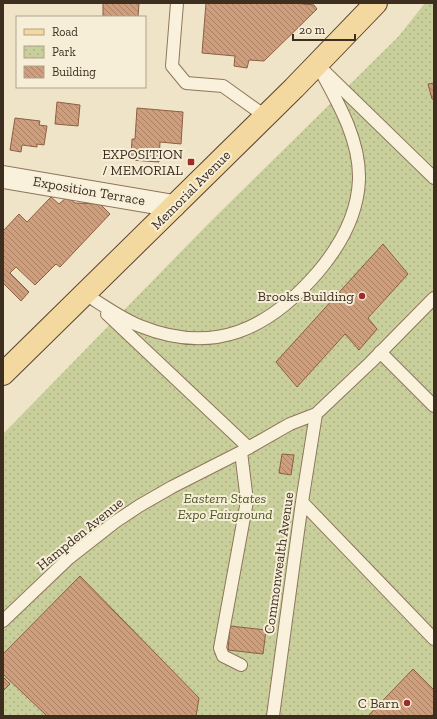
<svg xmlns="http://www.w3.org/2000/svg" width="437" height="719" font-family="'Zilla Slab',serif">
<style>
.park{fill:url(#park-dots)}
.building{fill:url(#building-back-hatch);stroke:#8d5f41}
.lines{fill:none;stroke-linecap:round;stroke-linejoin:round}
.service-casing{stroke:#8d765c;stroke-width:14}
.minor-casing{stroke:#8d765c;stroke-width:24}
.primary-casing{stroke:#5b4430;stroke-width:24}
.service{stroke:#faf1dc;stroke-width:12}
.minor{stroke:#faf1dc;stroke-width:22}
.primary{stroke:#f3d9a0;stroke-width:22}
.poi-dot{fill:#9e2a2b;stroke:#f7eed8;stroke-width:1.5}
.labels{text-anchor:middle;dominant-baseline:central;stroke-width:4;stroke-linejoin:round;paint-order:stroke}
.poi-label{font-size:14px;fill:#3d2e20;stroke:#f7eed8;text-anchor:end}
.street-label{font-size:14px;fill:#3d2e20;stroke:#f7eed8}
.park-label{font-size:14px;font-style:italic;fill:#4d5a26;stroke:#f7eed8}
</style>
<defs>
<pattern id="park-dots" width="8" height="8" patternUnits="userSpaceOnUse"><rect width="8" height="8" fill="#c9cf9b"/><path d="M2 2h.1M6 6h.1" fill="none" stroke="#aeb285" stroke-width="1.8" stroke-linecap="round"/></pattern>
<pattern id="building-back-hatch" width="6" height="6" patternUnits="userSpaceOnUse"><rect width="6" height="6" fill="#cf9f7d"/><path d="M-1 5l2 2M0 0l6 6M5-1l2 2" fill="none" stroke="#a98266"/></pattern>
</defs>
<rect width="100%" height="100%" fill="#f0e4c8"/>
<path class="park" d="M425,3H434V716H3V434L208,224L398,37Z"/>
<path class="building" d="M103,3H139L138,17H103Z
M206,3H294L314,5L317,9L264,61L249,60L247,68L234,66L235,56L202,53Z
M434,83V99H432L428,84Z
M57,102L80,105L78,126L55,124Z
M137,108L183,112L181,144L160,142L159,162L131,160L132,139H135Z
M15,118L40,121L39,125L47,126L44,145L37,144V147L22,145L21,152L10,150Z
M51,197L59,204L67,197L75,203L100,204L110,214L60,267L56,264L35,285L16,267L10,273L29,292L21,301L3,283V231L19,214L27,222Z
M383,244L408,274L368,318L377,329L359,350L345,334L297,387L276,362Z
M282,454L294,455L291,475L279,473Z
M80,576L199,698L196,716H47L3,674V654Z
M230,626L266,630L263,654L228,650Z
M413,669L434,690V716H368Z
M3,677L10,684L3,691Z"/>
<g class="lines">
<defs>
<path id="service" d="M177,3L172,66L186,83L223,86L265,116
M325,72L434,178
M85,294C103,305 120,318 140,326C214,356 269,329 318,272C340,246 358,214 359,179C360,138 336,99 317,64
M107,314L249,448
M380,352L434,406
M241,452L247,501L220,648L223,656L241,665
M302,502L434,639
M3,621L69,558L115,522L139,506L172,487L241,452L290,424L316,414L371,362L434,298
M273,716L302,502L316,414"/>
<path id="minor" d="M3,177L174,206"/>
<path id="primary" d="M3,374L294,88L376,3"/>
</defs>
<use href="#service" class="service-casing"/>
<use href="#minor" class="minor-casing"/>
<use href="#primary" class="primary-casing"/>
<use href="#service" class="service"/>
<use href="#minor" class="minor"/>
<use href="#primary" class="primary"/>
</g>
<g class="poi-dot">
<rect x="187" y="158" width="8" height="8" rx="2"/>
<circle cx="362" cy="296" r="4"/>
<circle cx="407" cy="703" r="4"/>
</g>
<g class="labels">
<g class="poi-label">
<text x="183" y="154">EXPOSITION<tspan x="183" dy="16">/ MEMORIAL</tspan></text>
<text x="354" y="296">Brooks Building</text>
<text x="399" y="703">C Barn</text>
</g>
<g class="street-label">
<text transform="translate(191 190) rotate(-45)">Memorial Avenue</text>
<text transform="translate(89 191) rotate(10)">Exposition Terrace</text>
<text transform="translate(80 534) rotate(-39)">Hampden Avenue</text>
<text transform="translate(279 563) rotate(-82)">Commonwealth Avenue</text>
</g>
<g class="park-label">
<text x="225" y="498">Eastern States<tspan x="225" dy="16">Expo Fairground</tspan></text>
</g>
</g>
<rect width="437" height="719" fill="none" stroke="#3d2e20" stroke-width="8"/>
<rect x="16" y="16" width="130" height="72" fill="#f7eed8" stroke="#ada18e"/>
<rect x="24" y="29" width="20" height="6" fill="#f3d9a0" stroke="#ada18e"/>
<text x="52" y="36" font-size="12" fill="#3d2e20">Road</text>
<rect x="24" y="46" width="20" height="12" fill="url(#park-dots)" stroke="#ada18e"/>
<text x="52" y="56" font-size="12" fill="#3d2e20">Park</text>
<rect x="24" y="66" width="20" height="12" fill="url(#building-back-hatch)" stroke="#ada18e"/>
<text x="52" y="76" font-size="12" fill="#3d2e20">Building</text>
<path d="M293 34v6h62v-6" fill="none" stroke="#3d2e20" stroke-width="2"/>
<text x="299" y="34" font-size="12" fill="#3d2e20" stroke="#f7eed8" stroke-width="3" paint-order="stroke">20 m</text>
</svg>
